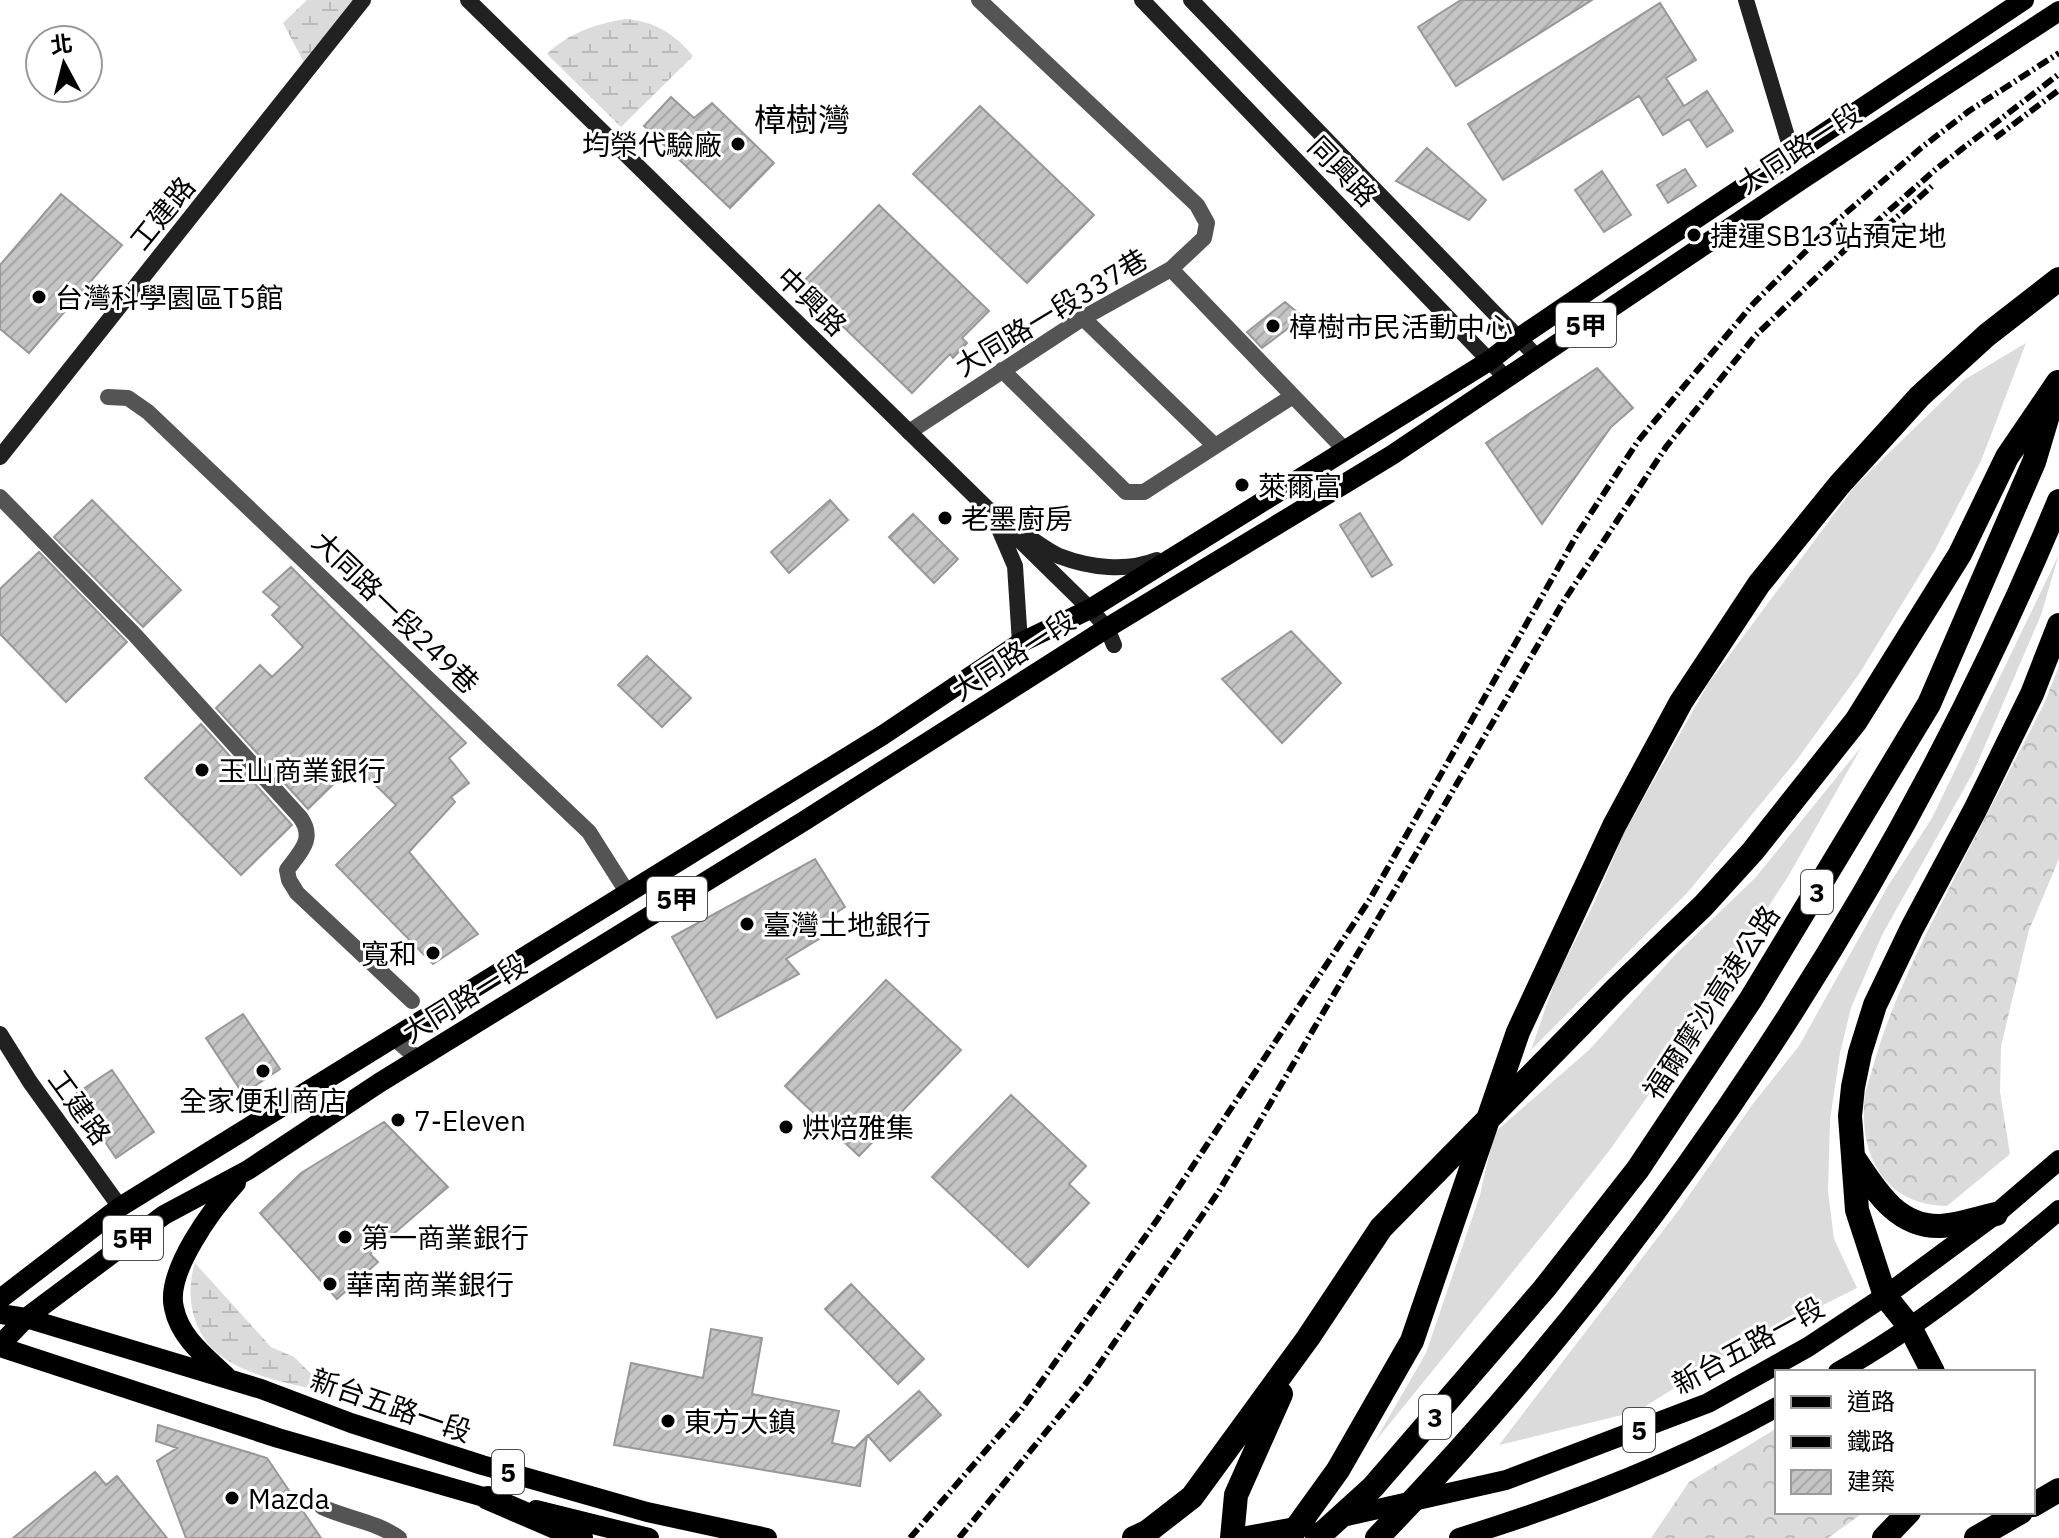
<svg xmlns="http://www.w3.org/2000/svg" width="2059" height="1538" font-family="'IBM Plex Sans','Noto Sans TC',sans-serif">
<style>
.grass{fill:#dbdbdb}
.forest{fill:url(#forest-crowns)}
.wetland{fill:url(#wetland-marsh)}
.building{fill:url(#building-hatch);stroke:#989898;stroke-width:2}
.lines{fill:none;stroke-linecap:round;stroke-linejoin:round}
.street{stroke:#545454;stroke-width:16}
.secondary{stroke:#212121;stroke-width:16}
.primary{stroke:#000;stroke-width:20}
.highway{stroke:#000;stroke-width:24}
.rail{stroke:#000;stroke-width:6;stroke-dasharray:12 4 2 4;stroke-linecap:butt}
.poi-dot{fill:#000;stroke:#fff;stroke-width:3}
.labels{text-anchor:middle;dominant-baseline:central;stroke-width:6;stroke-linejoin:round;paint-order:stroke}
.shield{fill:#fff;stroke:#4c4c4c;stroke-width:2}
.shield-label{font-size:26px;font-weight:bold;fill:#000}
.poi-label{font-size:28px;fill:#000;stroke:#fff;text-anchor:start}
.street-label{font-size:28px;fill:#000;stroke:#fff}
.quarter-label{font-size:32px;fill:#000;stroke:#fff}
</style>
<defs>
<pattern id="forest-crowns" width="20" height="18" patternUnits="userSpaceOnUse" patternTransform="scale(2)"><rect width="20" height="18" fill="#dbdbdb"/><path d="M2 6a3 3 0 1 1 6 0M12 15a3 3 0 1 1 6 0" fill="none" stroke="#bababa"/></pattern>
<pattern id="wetland-marsh" width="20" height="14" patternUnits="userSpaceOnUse" patternTransform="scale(2)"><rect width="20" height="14" fill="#dbdbdb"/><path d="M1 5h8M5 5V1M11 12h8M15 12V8" fill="none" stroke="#bababa"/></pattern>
<pattern id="building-hatch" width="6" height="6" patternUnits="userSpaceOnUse" patternTransform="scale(2)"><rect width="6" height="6" fill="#c4c4c4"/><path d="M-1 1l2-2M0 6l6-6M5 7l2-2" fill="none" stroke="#a7a7a7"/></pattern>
</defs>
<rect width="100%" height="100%" fill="#fff"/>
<path class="grass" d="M2026,343L1981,461L1935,550L1859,674L1796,761L1688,892L1531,1050L1555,981L1594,903L1624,833L1708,684L1855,486L1964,380Z
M2059,554L2041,615L1974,771L1882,935L1851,1008L1840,1053L1830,1120L1828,1191L1834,1239L1857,1288L1743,1345L1638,1411L1499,1445L1678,1211L1752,1105L1799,1046L1888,886L1932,818Z
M1862,746L1789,875L1728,969L1677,1055L1609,1151L1553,1222L1374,1443L1426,1353L1480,1195L1494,1133L1590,1049L1675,955L1755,878Z"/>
<path class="forest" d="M2059,666V859L2029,930L2001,1046L2000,1092L2010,1154L1947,1206C1887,1205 1861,1160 1864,1104C1864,1094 1868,1083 1871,1074C1884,1024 1905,978 1927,932C1965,856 2005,780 2044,704Z
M1777,1428V1512H1864L1828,1538H1651L1689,1482Z"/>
<path class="wetland" d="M307,0H363L308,70L283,23Z
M625,19C654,21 674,33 693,56L621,127L547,54C568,33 596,24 625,19Z
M195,1263L271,1347L294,1357L332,1394C297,1384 254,1379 224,1358C193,1337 184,1297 195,1263Z"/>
<path class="building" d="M1461,0H1592L1456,86L1418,27Z
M1660,3L1696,60L1666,78L1684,106L1707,91L1733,131L1707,147L1689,119L1663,135L1639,96L1503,180L1468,124Z
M671,97L694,118L712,103L774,163L730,208L644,126Z
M980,106L1094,215L1027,283L913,174Z
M1427,148L1486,200L1469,220L1396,181Z
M1685,169L1696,186L1668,203L1657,185Z
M1602,171L1631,215L1604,232L1575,190Z
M61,194L122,245L29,353L0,329V265Z
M879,205L989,311L962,338L967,343L953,358L950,354L912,393L800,285Z
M1285,302L1303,317L1262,348L1247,332Z
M1597,368L1633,408L1611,427L1542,524L1486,443Z
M92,500L181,590L143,627L54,537Z
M830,500L848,520L789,573L771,552Z
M1360,513L1392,565L1372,577L1340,525Z
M913,514L958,559L934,583L889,537Z
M39,552L127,642L66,702L0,634V589Z
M291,567L466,743L449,758L469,783L451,797L455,802L409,852L478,934L433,964L336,865L396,805L354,764L308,809L216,708L260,665L272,677L303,647L272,615L280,607L263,592Z
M1291,631L1341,683L1282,743L1222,679Z
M647,656L691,698L662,727L618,685Z
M201,724L292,825L241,875L145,778Z
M815,859L845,907L811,929L819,939L786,959L799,974L717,1018L672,937Z
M886,980L961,1050L859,1156L785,1086Z
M243,1014L280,1069L243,1094L206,1038Z
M112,1070L154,1132L116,1158L74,1095Z
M1011,1095L1086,1166L1069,1184L1089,1203L1028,1267L932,1177Z
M384,1122L448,1187L370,1254L378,1262L337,1299L260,1213L301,1173Z
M851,1284L924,1359L898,1384L825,1309Z
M711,1329L762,1338L752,1394L839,1411L832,1443L855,1448L867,1436L860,1486L614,1445L631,1363L703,1378Z
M919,1391L941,1415L890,1461L868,1436Z
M158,1425L267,1458L321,1538H186L157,1461L177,1448L156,1441Z
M95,1472L106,1485L117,1476L167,1538H13Z"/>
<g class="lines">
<path class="street" d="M979,0L1197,205L1207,223L1204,238L1171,269
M1083,318L1214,445
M1002,370L1126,492H1144L1293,396
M108,397L128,398L148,412L589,832L627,892
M909,432L1083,318L1171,269L1344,449
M0,497L135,635L300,817C316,839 300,852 287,870L289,880L297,893L412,1001
M394,1038L418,1059
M322,1507C348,1519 375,1521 399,1538"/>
<path class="secondary" d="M468,0L1090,609L1107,628L1114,645
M1142,0L1507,379
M1191,0L1538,358
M1746,0L1792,153
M0,457L363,0
M997,524L1015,566L1020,643
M1022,533C1034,540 1046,550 1059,556C1090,568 1127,572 1157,560
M0,1034L30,1082L120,1207"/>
<path class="primary" d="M0,1299L120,1207L883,735L1020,643L1090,609L1489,361L1520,337L1616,272L2024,0
M0,1314L26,1318L261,1389L351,1423L482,1465L647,1512L767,1538
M0,1345L26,1318L164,1215L248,1170L379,1083L804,821L1107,628L1392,455L1804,178L2059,11
M0,1347L278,1438L501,1502
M1838,1372C1918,1327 1990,1269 2059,1210
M227,1377C206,1357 180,1338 174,1308C165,1272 213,1208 236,1183
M536,1510L649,1538
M1338,1518L1506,1480L1708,1403L1808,1347L1885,1296L1996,1214L2059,1160
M1236,1538L1306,1525
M1459,1538C1569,1504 1676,1463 1777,1407"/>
<path class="highway" d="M1854,1158C1875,1189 1896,1227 1940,1226C1958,1225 1978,1218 1996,1214
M1933,1372L1910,1327L1885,1296L1857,1210L1850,1116L1853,1087L1860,1053L1875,1005L1912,928L1975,810L2032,694L2059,625
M488,1498L581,1538
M2033,1505L2059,1490
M1134,1538L1147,1532L1192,1497L1308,1338L1381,1228L1616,989L1703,906L1753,851L1856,721L1960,554L2007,457L2058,382
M1232,1538L1236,1495L1281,1394
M1289,1538L1338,1470L1412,1341L1518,1032L1614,826L1681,702L1759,584L1840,484L1920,396L1987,335L2059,279
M1317,1538L1373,1487L1544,1289L1638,1169L1751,999L1929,704L2034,462L2051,405
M1377,1538C1663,1244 1902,879 2059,501
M1884,1538L1909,1512
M1976,1538L2021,1512"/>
<path class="rail" d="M1995,138L2059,90
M1869,242L1932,186
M910,1538L1021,1410L1157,1220L1370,899L1578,533L1638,441L1753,304L1831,226L1921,148L1969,111L2059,53
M959,1538L1087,1382L1219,1191L1563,602L1666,447L1755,336L1849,246L1936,169L2059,74"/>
</g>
<g class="poi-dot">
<circle cx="738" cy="144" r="8"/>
<circle cx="1694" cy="235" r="8"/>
<circle cx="39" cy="297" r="8"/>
<circle cx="1273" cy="326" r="8"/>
<circle cx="1242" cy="485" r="8"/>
<circle cx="945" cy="518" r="8"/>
<circle cx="202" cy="770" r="8"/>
<circle cx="747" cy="924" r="8"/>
<circle cx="433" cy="953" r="8"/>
<circle cx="263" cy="1071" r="8"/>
<circle cx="398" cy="1120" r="8"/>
<circle cx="786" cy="1127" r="8"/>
<circle cx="345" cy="1237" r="8"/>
<circle cx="330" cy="1284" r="8"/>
<circle cx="668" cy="1421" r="8"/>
<circle cx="232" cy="1498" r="8"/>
</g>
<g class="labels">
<g class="shield">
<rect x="1556" y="303" width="60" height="44" rx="6"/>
<rect x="1801" y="870" width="32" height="44" rx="6"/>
<rect x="647" y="877" width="60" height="44" rx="6"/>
<rect x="103" y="1216" width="60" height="44" rx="6"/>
<rect x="1419" y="1395" width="32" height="44" rx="6"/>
<rect x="1623" y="1408" width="32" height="44" rx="6"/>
<rect x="492" y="1450" width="32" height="44" rx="6"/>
</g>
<g class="shield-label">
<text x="1586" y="325">5甲</text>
<text x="1817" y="892">3</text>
<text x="677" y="899">5甲</text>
<text x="133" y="1238">5甲</text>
<text x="1435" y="1417">3</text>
<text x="1639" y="1430">5</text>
<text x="508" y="1472">5</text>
</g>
<g class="poi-label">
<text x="722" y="144" text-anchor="end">均榮代驗廠</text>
<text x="1710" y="235">捷運SB13站預定地</text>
<text x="55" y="297">台灣科學園區T5館</text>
<text x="1289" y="326">樟樹市民活動中心</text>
<text x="1258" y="485">萊爾富</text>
<text x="961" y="518">老墨廚房</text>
<text x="218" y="770">玉山商業銀行</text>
<text x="763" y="924">臺灣土地銀行</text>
<text x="417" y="953" text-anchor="end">寬和</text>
<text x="263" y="1100" text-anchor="middle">全家便利商店</text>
<text x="414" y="1120">7-Eleven</text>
<text x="802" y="1127">烘焙雅集</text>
<text x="361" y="1237">第一商業銀行</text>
<text x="346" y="1284">華南商業銀行</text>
<text x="684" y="1421">東方大鎮</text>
<text x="248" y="1498">Mazda</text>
</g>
<g class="street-label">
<text transform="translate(1799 148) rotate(-33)">大同路一段</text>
<text transform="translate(1343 171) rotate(46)">同興路</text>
<text transform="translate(162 213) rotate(-51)">工建路</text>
<text transform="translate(812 301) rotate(44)">中興路</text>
<text transform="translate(1051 312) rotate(-31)">大同路一段337巷</text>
<text transform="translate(396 612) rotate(44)">大同路一段249巷</text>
<text transform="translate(1013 655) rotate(-33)">大同路一段</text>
<text transform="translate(464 998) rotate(-32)">大同路一段</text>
<text transform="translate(1711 1002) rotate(-57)">福爾摩沙高速公路</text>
<text transform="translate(80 1107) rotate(54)">工建路</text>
<text transform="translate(1748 1345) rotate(-29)">新台五路一段</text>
<text transform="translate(391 1405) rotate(19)">新台五路一段</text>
</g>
<g class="quarter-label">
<text x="802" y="119">樟樹灣</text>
</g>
</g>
<rect x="1775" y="1370" width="260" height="144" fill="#ffffff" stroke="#999999" stroke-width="2"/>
<rect x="1791" y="1396" width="40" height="12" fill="#000000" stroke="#999999" stroke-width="2"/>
<text x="1847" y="1410" font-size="24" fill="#000000">道路</text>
<rect x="1791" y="1436" width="40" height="12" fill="#000000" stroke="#999999" stroke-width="2"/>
<text x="1847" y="1450" font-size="24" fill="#000000">鐵路</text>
<rect x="1791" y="1470" width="40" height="24" fill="url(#building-hatch)" stroke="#999999" stroke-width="2"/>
<text x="1847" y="1490" font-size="24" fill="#000000">建築</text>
<g transform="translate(64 64) rotate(353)"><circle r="38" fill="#ffffff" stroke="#999999" stroke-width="2"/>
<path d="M0-6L14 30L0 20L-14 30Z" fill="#000000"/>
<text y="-12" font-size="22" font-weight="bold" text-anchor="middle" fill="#000000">北</text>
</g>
</svg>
